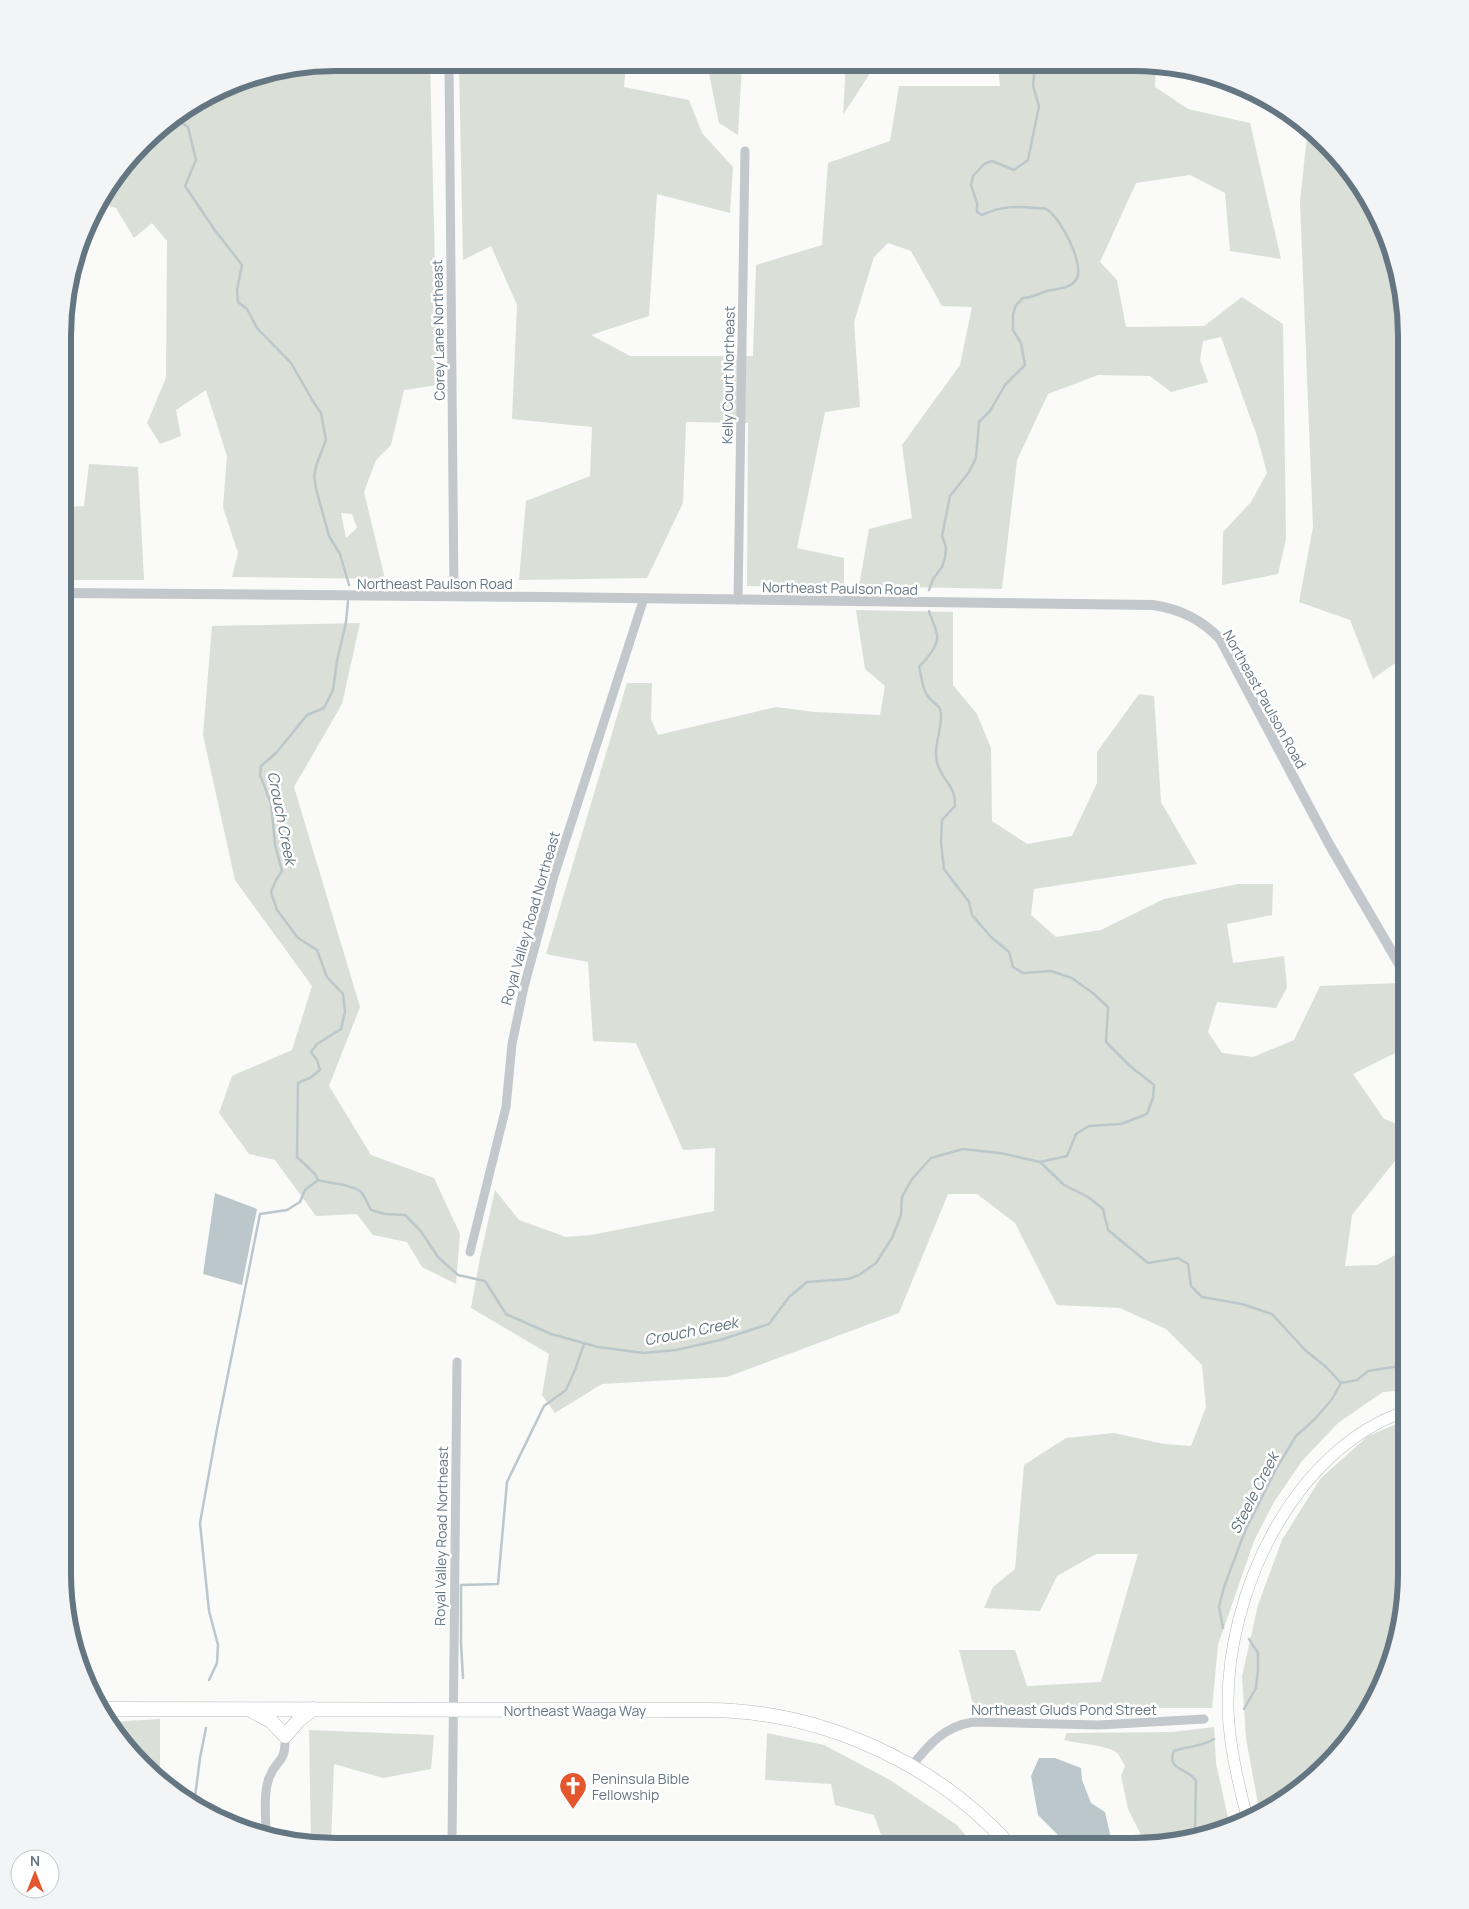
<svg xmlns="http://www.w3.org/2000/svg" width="1469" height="1909" font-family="Manrope,sans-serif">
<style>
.green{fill:#dadfd7;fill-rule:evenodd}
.water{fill:#bbc7cb}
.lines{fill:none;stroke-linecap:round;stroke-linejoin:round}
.stream{stroke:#bbc7cb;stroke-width:2.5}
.secondary-casing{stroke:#b3babf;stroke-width:12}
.trunk-casing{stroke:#b4b9bd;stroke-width:15}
.minor{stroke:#c3c8cc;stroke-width:9}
.tertiary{stroke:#c3c8cc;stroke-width:10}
.secondary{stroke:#fff;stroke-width:11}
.trunk{stroke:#fff;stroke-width:14}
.labels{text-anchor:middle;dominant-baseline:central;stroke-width:5;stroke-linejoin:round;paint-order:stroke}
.street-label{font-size:14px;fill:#657683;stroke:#fff}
.poi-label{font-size:14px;fill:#657683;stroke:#fff;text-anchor:start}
.water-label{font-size:15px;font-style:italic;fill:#60757c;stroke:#fff}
.rim{fill:none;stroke:#657683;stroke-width:6}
</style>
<rect width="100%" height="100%" fill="#fafaf8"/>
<path class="green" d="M337,63H430L438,385L404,390L391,445L376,460L364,492L385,579L232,577L238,553L223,507L227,456L206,390L176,410L181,436L160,444L147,423L166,378L167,241L152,223L134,238L116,208L98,202L156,130L248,77ZM341,513L352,514L357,528L346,538Z
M459,63H626L624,87L689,100L702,133L733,167L730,213L657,194L649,316L591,335L630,356H753L756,265L822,245L828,163L890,141L899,86H1000L998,64L1156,65L1155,87L1188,109L1250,123L1281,259L1230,251L1225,193L1190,175L1136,183L1100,262L1117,280L1126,327L1204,326L1242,297L1283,324L1286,539L1278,574L1222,585L1223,532L1251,502L1267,473L1257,436L1221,337L1203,341L1200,360L1208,382L1171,392L1150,376L1098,375L1048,394L1017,460L1002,589L859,586L869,529L912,518L902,445L960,365L972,307L942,306L911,251L888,243L874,257L854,322L860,407L825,412L797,548L844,558V587L747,586L748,423L686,422L683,503L647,578L519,580L526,501L590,476L592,427L512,419L517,305L491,246L463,260Z
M707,64H742L738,135L719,123Z
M846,64H876L843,115Z
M1308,127L1339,156L1378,215L1397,266L1406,336V649L1402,658L1373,679L1350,620L1299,602L1313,527L1300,201Z
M89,464L138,467L144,580H64V551L70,507L84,506Z
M856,610L953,612V685L977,714L991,748L992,821L1027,844L1072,836L1097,783V752L1139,694L1154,696L1161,802L1197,864L1034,889L1031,915L1056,937L1101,930L1164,899L1238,884H1273L1272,915L1227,924L1233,963L1284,956L1287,988L1276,1008L1217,1002L1208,1032L1222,1053L1253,1057L1294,1040L1320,986L1398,983L1406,995V1054L1401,1050L1353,1074L1384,1119L1406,1127V1152H1402L1352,1215L1345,1266L1377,1265L1406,1249V1390L1383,1392L1338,1423L1302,1461L1274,1502L1254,1541L1218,1645L1212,1708H974L959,1650H1015L1027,1686L1101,1682L1138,1554H1096L1057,1576L1040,1611L984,1608L993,1587L1015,1569L1024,1465L1066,1438L1114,1433L1164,1444L1191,1446L1206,1407L1202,1365L1166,1329L1120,1308L1057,1305L1015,1223L977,1194H948L899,1313L727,1377L602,1384L555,1413L542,1395L549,1354L471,1308L480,1258L495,1190L519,1220L566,1237L591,1235L714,1211L715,1148L683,1150L636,1043L593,1041L588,962L546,954L627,683H652L651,719L658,735L776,707L815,712L880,715L885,686L865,669Z
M360,623L342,704L294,787L360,1007L329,1086L371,1155L434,1178L460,1234L456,1284L422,1267L407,1242L373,1235L357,1214L316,1216L275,1160L249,1154L219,1113L232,1076L292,1050L312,986L235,880L203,735L212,626Z
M1406,1420V1591L1392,1660L1360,1724L1313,1778L1260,1814L1246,1739L1242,1676L1258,1605L1282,1540L1320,1479L1368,1436Z
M160,1719V1779L131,1753L109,1722Z
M1214,1727L1216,1763L1230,1827L1203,1837L1146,1845L1128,1809L1121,1776L1125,1766C1122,1762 1120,1755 1116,1752C1109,1746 1076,1743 1064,1740L1067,1733L1173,1732Z
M309,1730L434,1735L431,1769L383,1778L334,1764L331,1844H311Z
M767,1733L824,1745L890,1780L957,1825L975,1846H885L874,1815L835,1805L831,1784L765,1780Z"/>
<path class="water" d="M215,1193L257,1209L242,1285L203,1274Z
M1039,1758H1055L1081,1768L1082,1780L1091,1803L1105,1812L1111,1838L1117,1846H1076L1059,1836L1038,1815L1031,1776Z"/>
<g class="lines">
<path class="stream" d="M176,119L188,127L196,160L185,186L214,229L242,265L237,290L238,302L247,309L257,328L291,363L314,403L321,413L326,440L317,463L314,476L316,489L329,536L340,554L349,585
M929,590L933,579L942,567L945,558L946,547L942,536L950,496L969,472L976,458L979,422L990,411L1005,385L1025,365L1021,343L1013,330V314L1016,305L1023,298C1032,298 1036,295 1044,292C1055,288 1069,290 1076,280C1086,266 1060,216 1046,209C1043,208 1038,208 1035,208C1014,206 1002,206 982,215L977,212V203L971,185L973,176L984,164L992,161L1014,170L1028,160L1039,106L1033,86L1035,65
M348,601L346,622L337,661L333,690L324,708L307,715L277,752L261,766L260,775L271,803L275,845L282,871L276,880L271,892L277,910L298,938L317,950L327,977L343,994L345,1012L341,1029L317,1044L311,1052L317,1060L320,1070L310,1078L298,1083L297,1157L315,1174L318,1180C331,1184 349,1183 361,1192C365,1196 368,1205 371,1210L385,1214L405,1215L420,1230L438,1257L458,1275L485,1281L506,1314L551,1334L598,1347L644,1353L676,1350L720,1340L769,1324L789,1297L807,1282L848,1279L859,1275L876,1263L892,1238L901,1215L902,1197L912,1179L931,1158L963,1149L1000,1153L1040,1162L1064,1185L1088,1197L1103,1209L1108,1230L1148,1263L1178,1258L1188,1264L1191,1286L1202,1297L1242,1304L1272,1314L1305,1350L1326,1367L1341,1383
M929,611C931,619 936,627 937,635C939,645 926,660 919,667C922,677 922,691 930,699C935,704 941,706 941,714C942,731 931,751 939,768C946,785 955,785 955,806L942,820L941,843L944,869L969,902L972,915L991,937L1009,952L1013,967L1023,973L1051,971L1072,978L1094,994L1108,1007L1106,1042L1130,1066L1154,1085L1153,1098L1147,1114L1121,1124L1089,1126L1076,1134L1067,1156L1040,1162
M1341,1383L1357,1380L1368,1371L1406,1365
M1223,1628L1219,1607L1224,1587L1245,1531L1276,1469L1296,1436L1315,1419L1332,1399L1341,1383
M463,1678L461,1643V1585L498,1584L507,1482L544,1406L566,1390L575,1370L584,1344
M209,1680L217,1663L218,1645L209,1611L200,1523L217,1429L260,1214L287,1210L300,1202L305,1190L318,1180
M1244,1709L1256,1688L1258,1670V1653L1249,1639
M194,1805L200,1758L206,1728
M1197,1838L1195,1829L1196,1781C1189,1768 1166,1771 1174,1751C1189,1745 1200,1748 1214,1739"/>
<defs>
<path id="secondary" d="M1248,1820C1238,1784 1229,1746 1228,1708C1226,1594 1292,1450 1406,1411"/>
<path id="trunk" d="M101,1709L709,1710C821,1711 935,1762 1010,1846
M252,1711L271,1721L285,1736L298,1721L313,1709"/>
</defs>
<use href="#secondary" class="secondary-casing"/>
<use href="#trunk" class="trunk-casing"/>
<path class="minor" d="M449,63L454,596
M738,600L745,151
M470,1252L506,1107L512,1044L524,987L554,876L644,598
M911,1767C928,1745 945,1726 973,1722L1099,1725L1204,1719
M266,1836C266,1818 263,1795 269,1778C277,1757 286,1765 285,1736
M452,1845L457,1362"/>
<path class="tertiary" d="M64,593L546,597L1153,605C1180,609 1201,619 1220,639L1329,844L1406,976"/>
<use href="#secondary" class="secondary"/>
<use href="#trunk" class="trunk"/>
</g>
<defs>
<symbol id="church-pin" viewBox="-11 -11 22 30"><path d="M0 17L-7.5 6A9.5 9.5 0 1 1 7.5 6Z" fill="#e4572e" stroke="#fff"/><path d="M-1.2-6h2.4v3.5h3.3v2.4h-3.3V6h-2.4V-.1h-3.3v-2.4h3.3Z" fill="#fff"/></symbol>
</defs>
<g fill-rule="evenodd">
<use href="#church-pin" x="557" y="1770" width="32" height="43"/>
</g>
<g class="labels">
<g class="street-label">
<text transform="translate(438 330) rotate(-91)">Corey Lane Northeast</text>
<text transform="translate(728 375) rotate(-89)">Kelly Court Northeast</text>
<text x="435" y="583">Northeast Paulson Road</text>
<text transform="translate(840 588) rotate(1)">Northeast Paulson Road</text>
<text transform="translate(1265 699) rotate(61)">Northeast Paulson Road</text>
<text transform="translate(530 918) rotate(-74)">Royal Valley Road Northeast</text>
<text transform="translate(441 1536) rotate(-89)">Royal Valley Road Northeast</text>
<text x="1064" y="1709">Northeast Gluds Pond Street</text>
<text x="575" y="1710">Northeast Waaga Way</text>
</g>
<g class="poi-label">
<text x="592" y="1778">Peninsula Bible<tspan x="592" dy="16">Fellowship</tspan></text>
</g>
<g class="water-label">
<text transform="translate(282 818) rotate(79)">Crouch Creek</text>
<text transform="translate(691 1331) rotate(-11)">Crouch Creek</text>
<text transform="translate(1254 1493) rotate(-63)">Steele Creek</text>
</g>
</g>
<path d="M0 0H1469V1909H0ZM336 71H1133A265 265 0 0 1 1398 336V1573A265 265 0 0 1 1133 1838H336A265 265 0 0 1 71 1573V336A265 265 0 0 1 336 71Z" fill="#f3f4f5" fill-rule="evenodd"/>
<path class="rim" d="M336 71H1133A265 265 0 0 1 1398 336V1573A265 265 0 0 1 1133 1838H336A265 265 0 0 1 71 1573V336A265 265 0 0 1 336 71Z"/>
<g transform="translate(35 1874)"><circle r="24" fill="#ffffff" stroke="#c1c8cd"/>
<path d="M0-4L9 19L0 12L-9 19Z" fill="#e4572e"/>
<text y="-8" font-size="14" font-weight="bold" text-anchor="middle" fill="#657683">N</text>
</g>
</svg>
